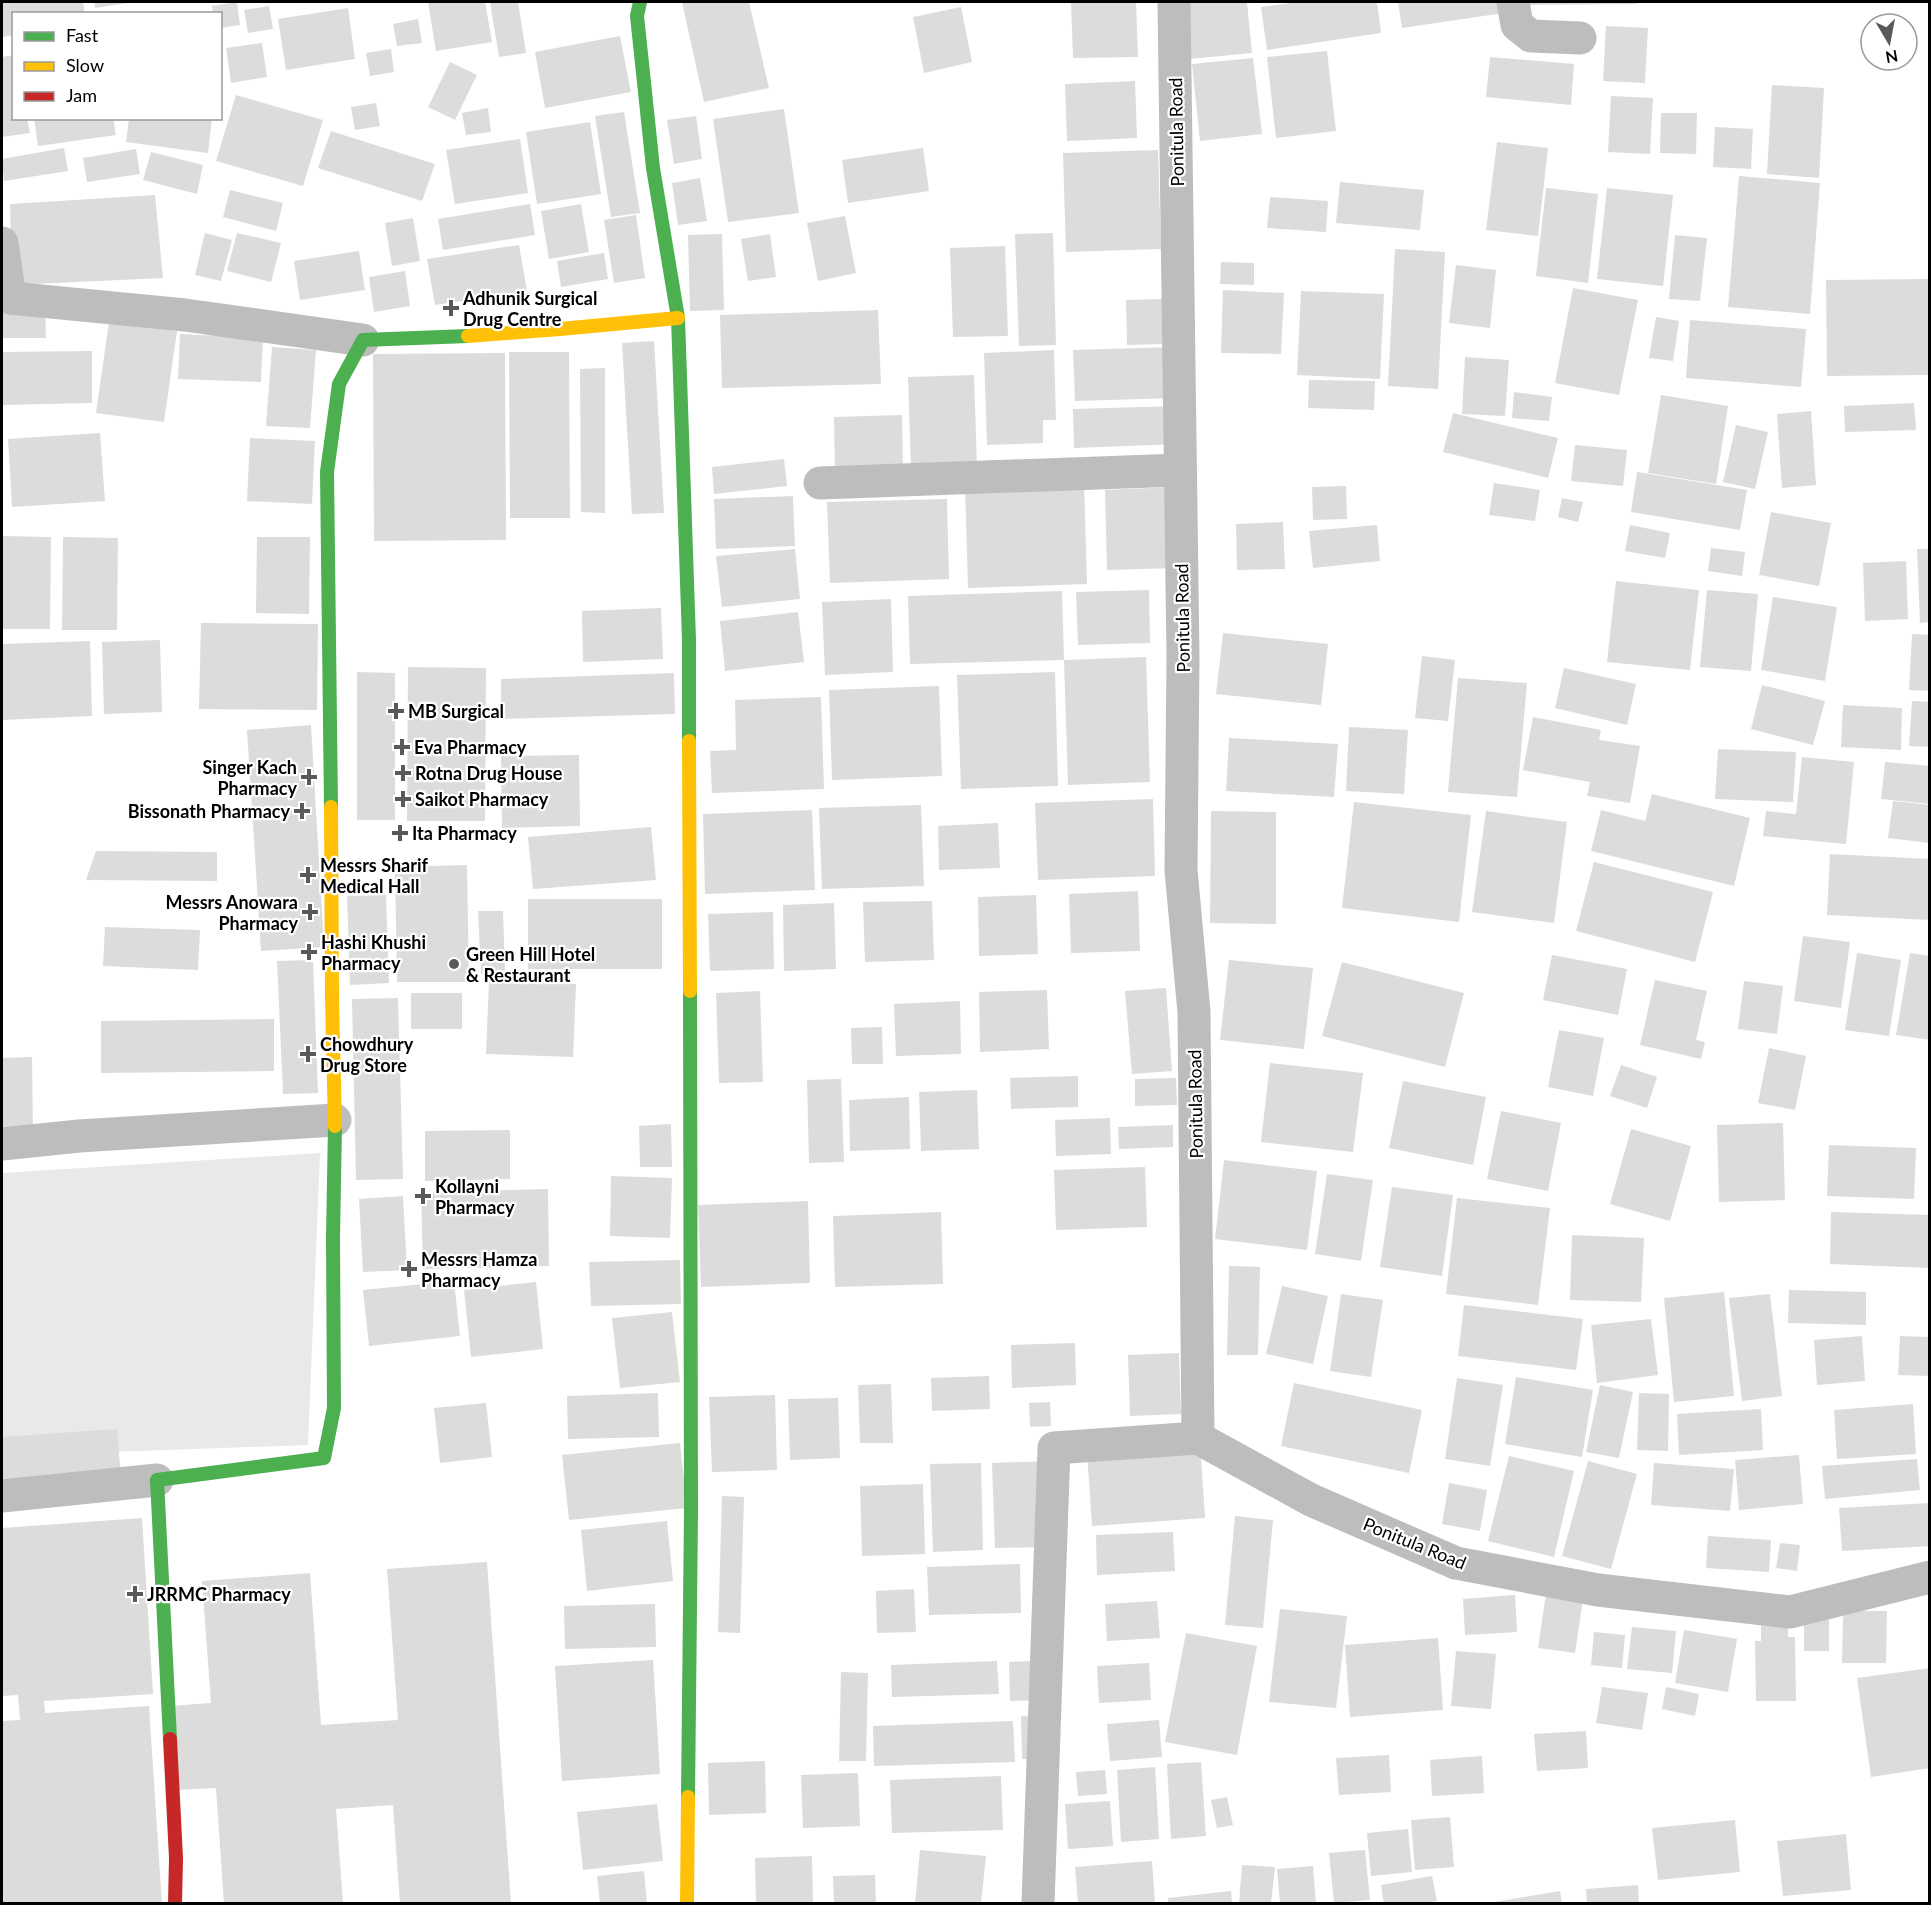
<svg xmlns="http://www.w3.org/2000/svg" width="1931" height="1905" font-family="Lato,sans-serif">
<style>
.green{fill:#e9e9e9}
.building{fill:#dcdcdc}
.lines{fill:none;stroke-linecap:round;stroke-linejoin:round}
.street{stroke:#bdbdbd;stroke-width:33}
.fast{stroke:#4caf50;stroke-width:14}
.slow{stroke:#ffc107;stroke-width:14}
.jam{stroke:#c62828;stroke-width:14}
.poi-dot{fill:#595959;stroke:#fff;stroke-width:2}
.labels{text-anchor:middle;dominant-baseline:central;stroke-width:4.5;stroke-linejoin:round;paint-order:stroke}
.street-label{font-size:18px;fill:#000;stroke:#fff}
.poi-label{font-size:18px;font-weight:bold;fill:#000;stroke:#fff;text-anchor:start}
</style>
<rect width="100%" height="100%" fill="#fff"/>
<path class="green" d="M320,1153L308,1445L2,1456V1173Z"/>
<path class="building" d="M2,2H83L85,14H14V35L2,37Z
M94,2H128V3L95,8Z
M237,2L240,25L220,28V14H213L212,6Z
M428,2H485L492,42L436,51Z
M490,2H518L526,53L499,57Z
M682,2H749L769,88L704,102Z
M1071,2H1136L1138,57L1073,58Z
M1184,2H1247L1252,53L1189,59Z
M1299,2H1377L1381,33L1267,50L1261,7Z
M1398,2H1502L1504,13L1402,28Z
M1528,2H1637V4L1528,5Z
M269,6L273,29L248,33L244,10Z
M961,7L972,62L924,73L913,17Z
M348,8L355,59L286,70L278,19Z
M418,19L422,43L397,46L393,24Z
M1606,26L1648,28L1645,83L1603,81Z
M620,36L631,92L545,108L535,52Z
M262,43L267,77L231,83L226,48Z
M391,49L394,72L370,76L366,53Z
M1327,51L1336,131L1276,138L1267,57Z
M14,55V118H27L30,133L2,137V57Z
M1490,57L1574,64L1571,105L1486,97Z
M1253,58L1262,134L1200,141L1192,64Z
M450,62L477,75L455,120L428,107Z
M1135,81L1137,138L1067,141L1065,84Z
M1772,85L1824,88L1819,178L1767,174Z
M236,95L323,120L303,186L216,161Z
M1611,96L1653,98L1650,154L1608,152Z
M376,103L380,126L355,130L351,107Z
M488,108L491,132L466,135L462,113Z
M784,109L799,213L728,222L713,119Z
M624,112L640,213L611,217L595,116Z
M1661,113H1697L1696,154L1660,153Z
M696,116L702,159L674,164L667,120Z
M34,118H113L116,135L38,146Z
M129,118H212L208,153L126,142Z
M590,122L601,194L537,204L526,132Z
M1715,127L1753,129L1751,169L1713,167Z
M331,131L435,164L422,201L318,168Z
M520,139L528,193L455,204L446,150Z
M1497,142L1548,148L1538,236L1486,230Z
M64,148L68,171L4,181L2,159Z
M923,148L929,191L848,203L842,160Z
M136,149L140,174L87,182L83,158Z
M1158,150L1161,249L1066,252L1063,153Z
M151,152L203,165L197,194L143,180Z
M1739,176L1820,183L1810,314L1728,307Z
M700,178L707,221L678,225L672,183Z
M1340,182L1424,190L1420,230L1336,223Z
M1546,188L1598,194L1588,283L1536,276Z
M1607,188L1673,195L1663,286L1597,279Z
M230,190L283,203L276,231L223,217Z
M155,195L163,278L12,285L10,204Z
M1270,197L1328,201L1326,232L1267,228Z
M530,204L535,235L443,250L438,219Z
M581,204L589,252L549,259L541,211Z
M636,215L645,278L614,283L604,220Z
M845,216L856,273L818,281L807,223Z
M413,218L420,261L392,266L385,223Z
M205,233L232,240L221,281L195,275Z
M237,233L281,243L271,282L227,271Z
M1053,233L1056,345L1019,346L1015,234Z
M722,234L724,310L690,311L688,235Z
M770,234L776,277L748,281L741,239Z
M1675,235L1707,238L1700,301L1669,299Z
M519,245L527,291L435,305L427,259Z
M1005,246L1008,336L953,337L950,248Z
M1395,249L1445,252L1438,389L1388,386Z
M359,251L365,290L300,300L294,261Z
M604,253L608,279L561,287L557,261Z
M1221,262L1254,263V285L1220,284Z
M1456,265L1496,270L1490,328L1449,323Z
M405,271L410,306L374,312L369,277Z
M1930,279V375L1827,376L1826,280Z
M1573,288L1638,300L1619,395L1555,383Z
M1223,290L1284,293L1281,354L1221,353Z
M1301,291L1384,294L1380,379L1297,375Z
M1164,299L1165,344L1127,345L1126,300Z
M45,305L46,338H2V306Z
M878,310L881,384L722,388L720,315Z
M1656,317L1679,321L1673,361L1649,358Z
M1690,320L1806,329L1801,387L1686,378Z
M109,322L177,331L164,422L96,413Z
M180,334L263,338L261,382L178,379Z
M654,341L664,513L632,514L622,343Z
M272,347L316,350L310,428L266,426Z
M1174,347L1176,398L1075,401L1073,350Z
M1054,350L1056,420H1043V443L987,445L984,353Z
M92,351V403L2,405V352Z
M509,352H569L570,518H510Z
M505,353L506,540L374,541L373,354Z
M1465,357L1509,360L1505,416L1462,414Z
M605,368V513L581,512L580,369Z
M974,375L977,466L911,469L908,377Z
M1309,380L1375,381L1374,410L1308,408Z
M1514,392L1552,397L1549,421L1512,418Z
M1661,395L1728,406L1716,484L1648,473Z
M1914,403L1916,430L1845,432L1844,406Z
M1178,406L1179,444L1074,448L1073,409Z
M1811,411L1816,485L1782,488L1777,414Z
M1453,413L1558,438L1548,478L1443,452Z
M902,415L903,470L835,473L834,417Z
M1736,425L1768,432L1755,489L1723,482Z
M100,433L105,501L12,507L8,439Z
M250,438L315,441L312,504L247,501Z
M1575,445L1627,450L1623,486L1571,481Z
M784,459L787,486L714,494L712,467Z
M1637,472L1747,490L1740,530L1631,512Z
M1084,481L1087,584L968,588L965,485Z
M1494,483L1540,490L1535,521L1489,515Z
M1346,486L1347,519L1313,520L1312,487Z
M1174,487L1176,568L1107,570L1105,490Z
M793,496L795,546L716,549L714,499Z
M1562,498L1583,502L1578,522L1558,517Z
M947,499L949,579L830,583L827,502Z
M1771,512L1831,523L1819,586L1759,575Z
M1283,522L1285,569L1237,570L1236,524Z
M1377,525L1380,561L1313,568L1309,531Z
M1630,525L1670,533L1665,558L1625,551Z
M2,536L51,537L50,629H2Z
M63,537L118,538L117,630H62Z
M257,537H310L309,614L256,613Z
M1711,548L1745,552L1742,576L1708,571Z
M795,549L800,599L722,607L716,556Z
M1917,549H1930V622L1920,623Z
M1906,561L1908,619L1865,621L1863,563Z
M1616,581L1699,590L1690,670L1607,662Z
M1149,590L1150,643L1078,645L1076,592Z
M1707,590L1758,594L1751,671L1700,667Z
M1062,591L1064,660L1146,657L1150,782L1068,785L1064,660L910,664L908,596Z
M1773,597L1837,607L1825,681L1761,670Z
M891,599L893,672L825,675L822,602Z
M661,608L663,659L583,662L582,611Z
M798,612L804,662L725,671L720,621Z
M201,623L318,624L317,710L199,709Z
M1223,633L1328,644L1321,705L1216,694Z
M1912,634L1930,635V691L1909,690Z
M160,640L162,712L104,714L102,642Z
M90,641L92,716L2,720V644Z
M1422,656L1455,660L1448,721L1415,718Z
M408,667L486,668L485,821H407Z
M1564,668L1636,684L1627,725L1555,708Z
M357,672L395,673V820H357Z
M1055,672L1058,786L961,789L957,675Z
M674,673L675,714L501,719V679Z
M1458,678L1527,683L1517,797L1448,792Z
M1762,685L1825,701L1813,745L1751,729Z
M939,686L942,776L832,780L829,690Z
M821,697L824,789L712,793L710,751L736,750L735,700Z
M1912,701L1930,702V747L1909,746Z
M1843,705L1902,708L1901,750L1841,747Z
M1533,717L1601,730L1599,740L1640,746L1630,803L1587,796L1590,782L1523,770Z
M311,725L324,947L261,951L247,730Z
M1349,727L1408,730L1404,794L1346,791Z
M1229,738L1338,744L1334,797L1226,791Z
M1718,749L1796,752L1793,802L1715,799Z
M579,755L580,826L502,828L501,756Z
M1802,757L1854,762L1846,844L1763,836L1766,811L1796,814Z
M1885,762L1930,766V804L1881,799Z
M1652,794L1750,818L1734,886L1591,851L1601,810L1645,821Z
M1153,799L1155,876L1038,880L1035,803Z
M1893,801L1930,805V843L1888,838Z
M1354,802L1471,815L1459,922L1342,908Z
M921,805L924,886L822,889L819,808Z
M812,810L815,890L705,894L703,814Z
M1211,811L1276,812V924L1210,923Z
M1486,811L1567,822L1554,923L1472,912Z
M998,823L1000,868L939,870L938,826Z
M651,827L656,880L533,889L528,837Z
M96,851L217,852V881L86,880Z
M1830,854L1930,859V920L1827,915Z
M1594,862L1713,892L1695,962L1576,931Z
M467,865L469,982H397L395,867Z
M1138,891L1140,951L1071,953L1069,894Z
M386,895L389,983L350,985L347,896Z
M1036,895L1038,954L979,956L978,897Z
M528,899H662V969H528Z
M932,901L934,960L865,962L863,902Z
M834,903L836,969L784,971L783,905Z
M478,911H503L505,973L481,974Z
M773,912L774,969L710,971L708,914Z
M105,927L200,930L198,970L103,966Z
M1803,936L1850,942L1841,1008L1794,1001Z
M1857,953L1901,960L1889,1036L1845,1030Z
M1910,953L1930,956V1040L1896,1035Z
M1552,955L1627,969L1618,1015L1543,1000Z
M313,960L318,1093L283,1094L277,961Z
M1229,960L1313,968L1304,1049L1220,1040Z
M1342,962L1464,993L1445,1067L1322,1036Z
M489,980L576,984L573,1057L486,1054Z
M1655,980L1707,991L1696,1040L1705,1042L1701,1059L1640,1045Z
M1744,981L1783,986L1777,1034L1738,1029Z
M1166,988L1172,1071L1132,1074L1125,991Z
M1047,990L1049,1049L980,1052L979,992Z
M760,991L763,1082L719,1083L716,993Z
M411,993H462V1029H411Z
M398,998L403,1179L356,1180L352,999Z
M960,1001L961,1054L896,1056L894,1004Z
M274,1019V1071L101,1073V1021Z
M882,1027L883,1064H852L851,1028Z
M1559,1030L1604,1038L1593,1096L1548,1087Z
M1769,1048L1806,1056L1795,1110L1758,1103Z
M32,1057L33,1135H3L2,1058Z
M1270,1063L1363,1073L1353,1152L1261,1142Z
M1621,1065L1657,1077L1647,1108L1610,1096Z
M1078,1076V1107L1011,1109L1010,1078Z
M1176,1078L1177,1105L1135,1106V1079Z
M841,1079L844,1162L809,1163L807,1080Z
M1403,1081L1486,1097L1473,1165L1389,1148Z
M977,1090L979,1149L921,1151L919,1092Z
M909,1097L910,1149L850,1151L849,1100Z
M1501,1111L1561,1123L1548,1191L1487,1179Z
M1110,1118L1111,1154L1056,1156L1055,1120Z
M1783,1123L1785,1200L1719,1202L1717,1125Z
M671,1124L672,1167H640L639,1126Z
M1173,1125V1147L1119,1149L1118,1127Z
M1631,1129L1691,1146L1670,1221L1610,1204Z
M510,1130V1179L425,1181V1131Z
M1829,1145L1916,1148L1914,1199L1827,1196Z
M1224,1160L1317,1171L1307,1250L1215,1239Z
M1145,1167L1147,1227L1056,1230L1054,1170Z
M1327,1174L1373,1180L1361,1261L1315,1254Z
M611,1176L672,1178L670,1238L610,1236Z
M1392,1187L1453,1195L1442,1276L1380,1267Z
M548,1189L549,1266L423,1269L421,1192Z
M403,1196L407,1270L363,1272L359,1199Z
M1457,1198L1550,1208L1538,1305L1446,1294Z
M808,1201L810,1283L701,1287L698,1205Z
M941,1212L943,1284L835,1287L833,1216Z
M1831,1212L1930,1215V1268L1830,1264Z
M1572,1235L1644,1238L1641,1302L1570,1300Z
M680,1260L681,1304L591,1306L589,1262Z
M1229,1266L1260,1267L1258,1355H1227Z
M454,1281L460,1336L369,1346L363,1290Z
M536,1282L543,1349L471,1357L464,1290Z
M1282,1286L1328,1296L1313,1364L1266,1354Z
M1789,1290L1866,1292V1325L1788,1323Z
M1724,1292L1734,1396L1674,1402L1664,1298Z
M1341,1294L1383,1300L1371,1377L1330,1371Z
M1770,1294L1782,1396L1742,1401L1729,1298Z
M1464,1305L1583,1319L1576,1370L1458,1356Z
M672,1312L680,1382L620,1388L612,1318Z
M1651,1319L1658,1375L1597,1383L1591,1325Z
M1862,1336L1865,1381L1817,1385L1814,1340Z
M1900,1336L1930,1337V1376L1898,1375Z
M1075,1343L1076,1385L1012,1388L1011,1345Z
M1179,1353L1181,1414L1130,1416L1128,1355Z
M989,1376L990,1409L932,1411L931,1378Z
M1516,1377L1593,1390L1582,1457L1505,1444Z
M1457,1378L1503,1385L1490,1466L1445,1459Z
M1294,1383L1422,1410L1409,1473L1281,1446Z
M891,1384L893,1443H860L858,1385Z
M1600,1385L1633,1392L1619,1458L1586,1452Z
M658,1393L659,1437L568,1439L567,1396Z
M1639,1393L1669,1394L1668,1451L1637,1450Z
M775,1395L777,1470L712,1472L709,1397Z
M838,1398L840,1458L790,1460L788,1399Z
M1050,1402L1051,1426L1030,1427L1029,1403Z
M486,1403L492,1457L440,1463L434,1408Z
M1913,1404L1916,1454L1837,1459L1834,1410Z
M1761,1409L1763,1450L1679,1455L1677,1414Z
M117,1429L121,1478L2,1486V1437Z
M680,1443L687,1508L569,1520L562,1455Z
M1200,1443L1205,1518L1092,1526L1087,1452Z
M1799,1455L1803,1504L1739,1510L1735,1460Z
M1509,1456L1574,1471L1554,1557L1488,1541Z
M1917,1459L1920,1490L1825,1499L1822,1466Z
M1050,1461L1053,1547L995,1548L992,1463Z
M1588,1461L1637,1474L1611,1569L1562,1556Z
M981,1463L983,1550L933,1552L930,1464Z
M1654,1463L1734,1469L1730,1511L1651,1505Z
M1449,1483L1487,1490L1480,1531L1442,1524Z
M923,1484L925,1554L862,1556L860,1486Z
M722,1496L744,1497L740,1633L718,1632Z
M1930,1503V1546L1842,1551L1839,1508Z
M1235,1516L1273,1520L1263,1628L1225,1625Z
M142,1518L153,1694L44,1701L45,1713L149,1706L162,1904H2V1721L20,1720L18,1695L2,1696V1528Z
M667,1521L673,1581L587,1591L581,1530Z
M1173,1532L1175,1571L1097,1575L1096,1535Z
M1708,1536L1771,1540L1769,1572L1706,1568Z
M1780,1543L1800,1545L1797,1571L1776,1568Z
M487,1562L511,1904H400L393,1805L336,1809L343,1904H224L216,1788L175,1790L170,1706L211,1703L202,1581L310,1573L321,1725L398,1720L387,1569Z
M1020,1564L1021,1613L929,1615L927,1567Z
M914,1589L916,1632L877,1633L876,1591Z
M1546,1594L1583,1599L1575,1653L1538,1648Z
M1515,1595L1517,1632L1465,1635L1463,1599Z
M1157,1601L1160,1638L1107,1641L1105,1604Z
M655,1604L656,1647L565,1649L564,1606Z
M1280,1609L1347,1616L1336,1708L1269,1702Z
M1843,1611H1887L1886,1663H1842Z
M1804,1616H1829V1651H1804Z
M1788,1618V1637H1795L1796,1701H1756L1755,1641H1761V1619Z
M1632,1627L1676,1631L1672,1673L1627,1669Z
M1684,1630L1737,1639L1728,1692L1675,1683Z
M1594,1632L1625,1635L1622,1668L1591,1665Z
M1186,1633L1257,1646L1237,1755L1165,1742Z
M1438,1638L1443,1710L1350,1717L1345,1645Z
M1456,1651L1496,1654L1491,1709L1451,1706Z
M653,1660L660,1774L562,1781L555,1666Z
M1047,1660L1048,1700L1010,1701L1009,1662Z
M997,1661L999,1694L892,1697L891,1665Z
M1149,1663L1151,1700L1099,1703L1097,1666Z
M1930,1668V1768L1871,1777L1857,1678Z
M841,1672L868,1673L866,1761H839Z
M1602,1687L1648,1693L1642,1730L1596,1723Z
M1666,1687L1699,1694L1695,1716L1662,1709Z
M1050,1715L1052,1759H1022L1021,1716Z
M1159,1720L1162,1757L1110,1761L1107,1724Z
M1013,1721L1015,1762L874,1766L873,1726Z
M1586,1731L1588,1768L1537,1771L1534,1734Z
M1389,1755L1391,1792L1339,1795L1336,1758Z
M1482,1756L1484,1793L1432,1796L1430,1760Z
M765,1761L766,1813L709,1815L708,1763Z
M1201,1762L1206,1836L1171,1839L1167,1764Z
M1155,1767L1159,1839L1121,1842L1117,1770Z
M1105,1770L1107,1794L1078,1796L1076,1772Z
M858,1773L860,1826L803,1828L801,1775Z
M1001,1776L1003,1830L892,1833L890,1780Z
M1227,1797L1233,1825L1217,1828L1211,1800Z
M1110,1801L1113,1846L1068,1849L1065,1804Z
M657,1804L663,1861L583,1870L577,1812Z
M1450,1817L1454,1867L1415,1870L1411,1820Z
M1735,1820L1740,1872L1658,1880L1652,1828Z
M1408,1829L1412,1872L1371,1876L1367,1833Z
M1846,1834L1851,1890L1783,1896L1777,1841Z
M920,1850L986,1856L981,1904H915Z
M1365,1850L1370,1900L1334,1903L1329,1853Z
M812,1856L813,1904H756L755,1858Z
M1152,1861L1155,1904H1078L1075,1867Z
M1242,1865L1275,1867L1271,1904H1239Z
M1313,1866L1316,1904H1280L1277,1869Z
M644,1871L647,1904H600L597,1876Z
M875,1875L876,1904H834L833,1876Z
M1432,1876L1437,1901L1421,1904H1384L1381,1885Z
M1638,1885L1639,1904H1587L1586,1889Z
M1231,1891L1232,1904H1168V1898Z
M1560,1891L1562,1904H1494V1902Z"/>
<g class="lines">
<path class="street" d="M1174,2L1183,657L1181,870L1194,1012L1198,1438
M1513,2L1517,25L1531,36L1580,38
M2,243L10,298L185,315L363,340
M820,483L1180,470
M2,1144L79,1136L335,1120
M1198,1438L1311,1500L1456,1563L1598,1590L1790,1612L1930,1577
M2,1496L157,1480
M1038,1904L1054,1448L1198,1438"/>
<path class="fast" d="M640,2L637,16L653,168L678,318L689,640V741
M331,807L327,472L339,384L363,340L468,336
M170,1739L157,1480L324,1458L334,1408L333,1237L335,1126
M688,1797L691,1511L690,991"/>
<path class="slow" d="M468,336L560,329L678,318
M689,741L690,991
M331,807L332,999L335,1126
M687,1904L688,1797"/>
<path class="jam" d="M170,1739L176,1858L175,1904"/>
</g>
<g class="poi-dot">
<path d="M448 299h6v6h6v6h-6v6h-6v-6h-6v-6h6z"/>
<path d="M393 702h6v6h6v6h-6v6h-6v-6h-6v-6h6z"/>
<path d="M399 738h6v6h6v6h-6v6h-6v-6h-6v-6h6z"/>
<path d="M400 764h6v6h6v6h-6v6h-6v-6h-6v-6h6z"/>
<path d="M306 768h6v6h6v6h-6v6h-6v-6h-6v-6h6z"/>
<path d="M400 790h6v6h6v6h-6v6h-6v-6h-6v-6h6z"/>
<path d="M299 802h6v6h6v6h-6v6h-6v-6h-6v-6h6z"/>
<path d="M397 824h6v6h6v6h-6v6h-6v-6h-6v-6h6z"/>
<path d="M305 866h6v6h6v6h-6v6h-6v-6h-6v-6h6z"/>
<path d="M307 903h6v6h6v6h-6v6h-6v-6h-6v-6h6z"/>
<path d="M306 943h6v6h6v6h-6v6h-6v-6h-6v-6h6z"/>
<circle cx="454" cy="964" r="6"/>
<path d="M305 1045h6v6h6v6h-6v6h-6v-6h-6v-6h6z"/>
<path d="M420 1187h6v6h6v6h-6v6h-6v-6h-6v-6h6z"/>
<path d="M406 1260h6v6h6v6h-6v6h-6v-6h-6v-6h6z"/>
<path d="M132 1585h6v6h6v6h-6v6h-6v-6h-6v-6h6z"/>
</g>
<g class="labels">
<g class="street-label">
<text transform="translate(1176 132) rotate(-91)">Ponitula Road</text>
<text transform="translate(1182 618) rotate(-91)">Ponitula Road</text>
<text transform="translate(1195 1104) rotate(-91)">Ponitula Road</text>
<text transform="translate(1415 1543) rotate(22)">Ponitula Road</text>
</g>
<g class="poi-label">
<text x="463" y="298">Adhunik Surgical<tspan x="463" dy="21">Drug Centre</tspan></text>
<text x="408" y="711">MB Surgical</text>
<text x="414" y="747">Eva Pharmacy</text>
<text x="297" y="767" text-anchor="end">Singer Kach<tspan x="297" dy="21">Pharmacy</tspan></text>
<text x="415" y="773">Rotna Drug House</text>
<text x="415" y="799">Saikot Pharmacy</text>
<text x="290" y="811" text-anchor="end">Bissonath Pharmacy</text>
<text x="412" y="833">Ita Pharmacy</text>
<text x="320" y="865">Messrs Sharif<tspan x="320" dy="21">Medical Hall</tspan></text>
<text x="298" y="902" text-anchor="end">Messrs Anowara<tspan x="298" dy="21">Pharmacy</tspan></text>
<text x="321" y="942">Hashi Khushi<tspan x="321" dy="21">Pharmacy</tspan></text>
<text x="466" y="954">Green Hill Hotel<tspan x="466" dy="21">&amp; Restaurant</tspan></text>
<text x="320" y="1044">Chowdhury<tspan x="320" dy="21">Drug Store</tspan></text>
<text x="435" y="1186">Kollayni<tspan x="435" dy="21">Pharmacy</tspan></text>
<text x="421" y="1259">Messrs Hamza<tspan x="421" dy="21">Pharmacy</tspan></text>
<text x="147" y="1594">JRRMC Pharmacy</text>
</g>
</g>
<rect width="1931" height="1905" fill="none" stroke="#000000" stroke-width="6"/>
<rect x="12" y="12" width="210" height="108" fill="#ffffff" stroke="#999999" stroke-width="1.5"/>
<rect x="24" y="32" width="30" height="9" fill="#4caf50" stroke="#999999" stroke-width="1.5"/>
<text x="66" y="42" font-size="18" fill="#000000">Fast</text>
<rect x="24" y="62" width="30" height="9" fill="#ffc107" stroke="#999999" stroke-width="1.5"/>
<text x="66" y="72" font-size="18" fill="#000000">Slow</text>
<rect x="24" y="92" width="30" height="9" fill="#c62828" stroke="#999999" stroke-width="1.5"/>
<text x="66" y="102" font-size="18" fill="#000000">Jam</text>
<g transform="translate(1889 42) rotate(170)"><circle r="28" fill="#ffffff" stroke="#999999" stroke-width="1.5"/>
<path d="M0-4.5L10 22L0 15L-10 22Z" fill="#595959"/>
<text y="-9" font-size="16" font-weight="bold" text-anchor="middle" fill="#000000">N</text>
</g>
</svg>
